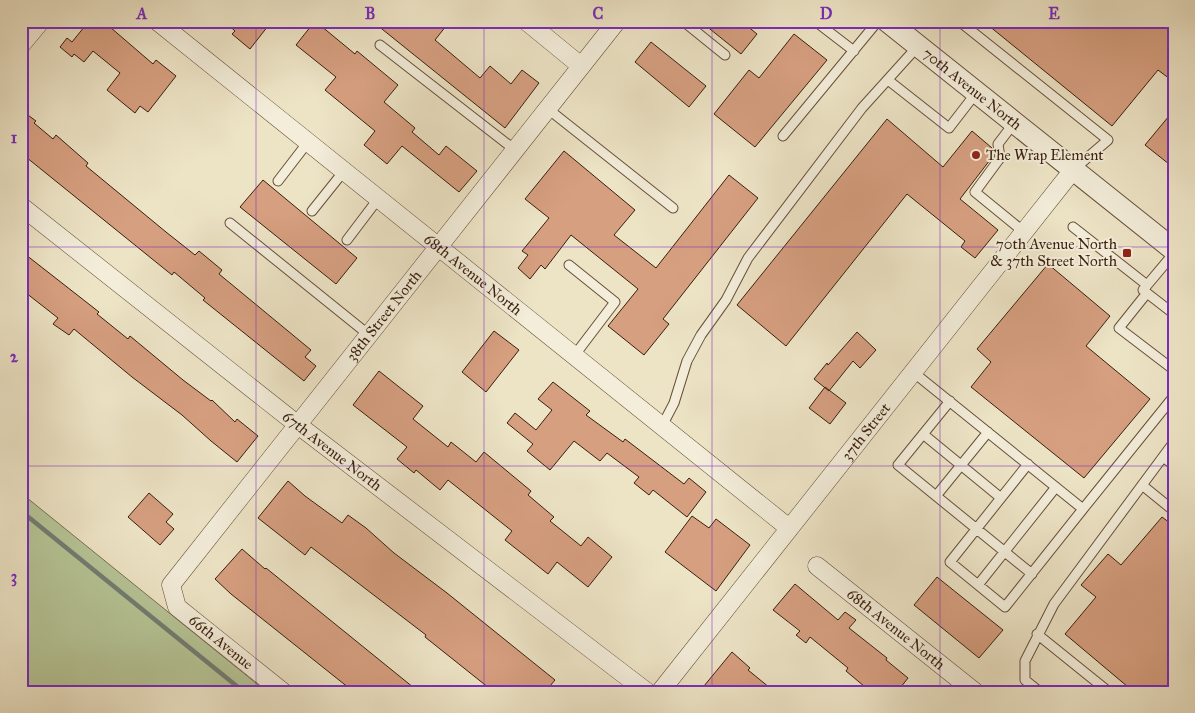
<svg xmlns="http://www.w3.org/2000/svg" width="1195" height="713" font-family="'IM FELL Great Primer',serif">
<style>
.green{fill:#b6c597;stroke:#787252}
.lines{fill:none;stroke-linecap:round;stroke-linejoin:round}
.stream{stroke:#737e74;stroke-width:4.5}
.building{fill:#d69f80;stroke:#391f0c}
.service-casing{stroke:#66503a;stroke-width:11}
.minor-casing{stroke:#66503a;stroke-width:19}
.tertiary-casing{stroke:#66503a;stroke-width:23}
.service{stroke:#f3edda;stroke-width:9}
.minor{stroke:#f3edda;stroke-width:18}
.tertiary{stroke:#f3edda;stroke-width:21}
.grid{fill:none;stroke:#7b2cbf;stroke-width:1;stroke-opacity:0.55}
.poi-dot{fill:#8f2418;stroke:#f3edda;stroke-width:2}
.labels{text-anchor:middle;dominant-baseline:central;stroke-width:4;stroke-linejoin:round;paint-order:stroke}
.street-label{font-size:15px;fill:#391f0c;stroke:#f3edda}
.poi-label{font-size:15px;fill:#391f0c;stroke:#f3edda;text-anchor:start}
.neatline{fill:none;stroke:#7b2cbf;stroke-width:2}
.grid-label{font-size:16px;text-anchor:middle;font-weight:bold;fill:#7b2cbf}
</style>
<rect width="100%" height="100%" fill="#ede4c6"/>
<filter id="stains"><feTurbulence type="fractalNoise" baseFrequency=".004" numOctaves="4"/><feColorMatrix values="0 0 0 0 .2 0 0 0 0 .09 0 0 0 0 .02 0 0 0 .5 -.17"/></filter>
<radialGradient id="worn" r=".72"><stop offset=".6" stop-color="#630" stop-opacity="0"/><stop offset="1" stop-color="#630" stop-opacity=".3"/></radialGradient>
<path class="green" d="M21,493L267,692H21Z"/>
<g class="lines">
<path class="stream" d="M21,511L244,692"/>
</g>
<path class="building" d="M89,21H103L153,64L156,60L176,76L148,112L140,106L135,113L107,90L120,73L93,51L84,62L74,54L72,57L60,47L67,38L72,42Z
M224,21H263L268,26L250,49L232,34L235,31Z
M315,21L355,54L357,51L398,85L384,102L415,128L412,132L439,155L446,146L477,171L459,192L402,146L387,164L364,145L375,131L325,90L336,77L296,45Z
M372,21H450L435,40L480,78L490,66L511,84L522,70L539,83L505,128Z
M700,21H741L757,34L741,54Z
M983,21H1174V82L1158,70L1112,126Z
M794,34L827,60L755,147L714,114L749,70L759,78Z
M651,42L706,86L689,107L635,62Z
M21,110L36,121L34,123L53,139L56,135L88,163L86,166L166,232L195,255L199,251L222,270L219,274L311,350L305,357L316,366L304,381L203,300L205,298L174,272L172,275L21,153Z
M1174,110V168L1145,145Z
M887,119L943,167L972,131L992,148L993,156L960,199L998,230L975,258L961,247L965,241L907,194L786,346L737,305Z
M564,151L635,210L614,235L656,268L729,175L758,198L663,319L669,324L644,355L608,326L638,289L571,235L545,269L541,265L530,279L518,268L528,255L522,251L549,218L525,199Z
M263,180L357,258L336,284L240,207Z
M21,251L99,312L97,314L128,339L130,336L183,380L211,401L212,400L235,422L237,419L258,436L237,462L211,441L182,415L132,377L74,329L69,335L53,324L58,318L21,289Z
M1048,264L1110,316L1086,346L1150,399L1084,478L971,387L991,362L977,349Z
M494,331L519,350L486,392L462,372Z
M857,332L876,350L860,368L853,361L829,391L814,379L827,363L828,365Z
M379,371L423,406L413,419L448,447L451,442L476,462L484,452L531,491L528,495L554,517L550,521L581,546L588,537L612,557L588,587L557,562L548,574L505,540L512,531L448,480L440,490L416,470L414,473L397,459L407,447L353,405Z
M553,382L590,411L586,415L623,442L625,439L684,484L689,478L706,492L687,517L653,490L649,495L634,483L639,477L607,453L600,461L574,441L550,470L527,451L533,444L507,423L515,413L536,430L552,410L538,399Z
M825,387L846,403L830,424L809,408Z
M288,481L305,496L342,523L348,515L366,528L394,553L447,593L555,680L545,692H494L425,637L426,635L311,547L305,555L258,518Z
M149,493L173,514L166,522L174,529L160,545L128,517Z
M692,516L709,528L716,519L750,545L716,591L665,552Z
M1162,517L1174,526V692H1134L1065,634L1096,597L1081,585L1108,554L1121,565Z
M242,549L265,569L266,568L419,692H354L231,594L215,579Z
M937,577L1003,630L979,658L914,605Z
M795,584L838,620L845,612L856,620L849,628L887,658L886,660L908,678L897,692H871L846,671L848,668L810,637L806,643L796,635L800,631L773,610Z
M732,652L750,668L748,670L775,692H699Z"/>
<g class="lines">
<defs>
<path id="service" d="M683,21L725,55
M815,21L854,51
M959,21L1108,140L1073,170
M380,45L515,150
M888,80L949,128L976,93
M548,109L673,208
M1014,123L998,144L1000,158L975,192L1024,232
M783,136L878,21
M278,181L308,142
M312,211L344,171
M230,223L369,335
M1073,227L1147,285
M347,240L378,199
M1174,253L1143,290L1174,314
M569,265L615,302L574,356
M1147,293L1119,328L1174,370
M913,372L1083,509L1174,396
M950,401L898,465L1032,574
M662,426L674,403L687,361L701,335L726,300L748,258L862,108L918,46
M923,434L1001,498
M1163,457L1174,465
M1028,464L950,562L1005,607L1083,509
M1142,485L1174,511
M936,496L988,432
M978,585L1056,487
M1037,634L1109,692
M1040,692L1025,680V661L1054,604L1174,442"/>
<g id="minor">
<path id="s1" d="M157,21L789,528"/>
<path d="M526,21L581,66"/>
<path d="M21,45L41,21"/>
<path id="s2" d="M21,206L298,425L647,692"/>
<path id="s3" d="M817,566L975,692"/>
<path id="s4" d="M283,692L177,607L171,585L617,21"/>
<path id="s5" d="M660,692L1073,170"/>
</g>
<g id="tertiary">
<path id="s6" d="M887,21L1174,250"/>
</g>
</defs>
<use href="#service" class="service-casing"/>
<use href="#minor" class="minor-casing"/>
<use href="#tertiary" class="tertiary-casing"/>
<use href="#service" class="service"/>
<use href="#minor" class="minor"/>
<use href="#tertiary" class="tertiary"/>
</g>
<path class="grid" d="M256,21V692M484,21V692M712,21V692M940,21V692M21,247H1174M21,466H1174"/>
<g class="poi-dot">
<circle cx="976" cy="155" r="5"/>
<rect x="1122" y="248" width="10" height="10" rx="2.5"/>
</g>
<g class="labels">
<g class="street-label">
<text stroke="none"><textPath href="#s6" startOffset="109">70th Avenue North</textPath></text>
<text stroke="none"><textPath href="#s1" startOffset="405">68th Avenue North</textPath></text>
<text stroke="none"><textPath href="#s4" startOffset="502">38th Street North</textPath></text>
<text stroke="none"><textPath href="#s5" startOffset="332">37th Street</textPath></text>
<text stroke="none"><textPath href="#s2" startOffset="396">67th Avenue North</textPath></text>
<text stroke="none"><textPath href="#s3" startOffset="101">68th Avenue North</textPath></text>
<text transform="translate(221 642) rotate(39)">66th Avenue</text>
</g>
<g class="poi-label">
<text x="986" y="155">The Wrap Element</text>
<text x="1117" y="244" text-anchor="end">70th Avenue North<tspan x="1117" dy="17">&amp; 37th Street North</tspan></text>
</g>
</g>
<rect width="1195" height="713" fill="none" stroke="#ede4c6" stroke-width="55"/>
<rect x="28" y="28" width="1140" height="658" class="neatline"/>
<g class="grid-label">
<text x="142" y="19">A</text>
<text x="370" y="19">B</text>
<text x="598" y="19">C</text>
<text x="826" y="19">D</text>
<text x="1054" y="19">E</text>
<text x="14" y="143">1</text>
<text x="14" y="362">2</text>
<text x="14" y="582">3</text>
</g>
<rect width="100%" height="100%" filter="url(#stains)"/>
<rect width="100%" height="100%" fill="url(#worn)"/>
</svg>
